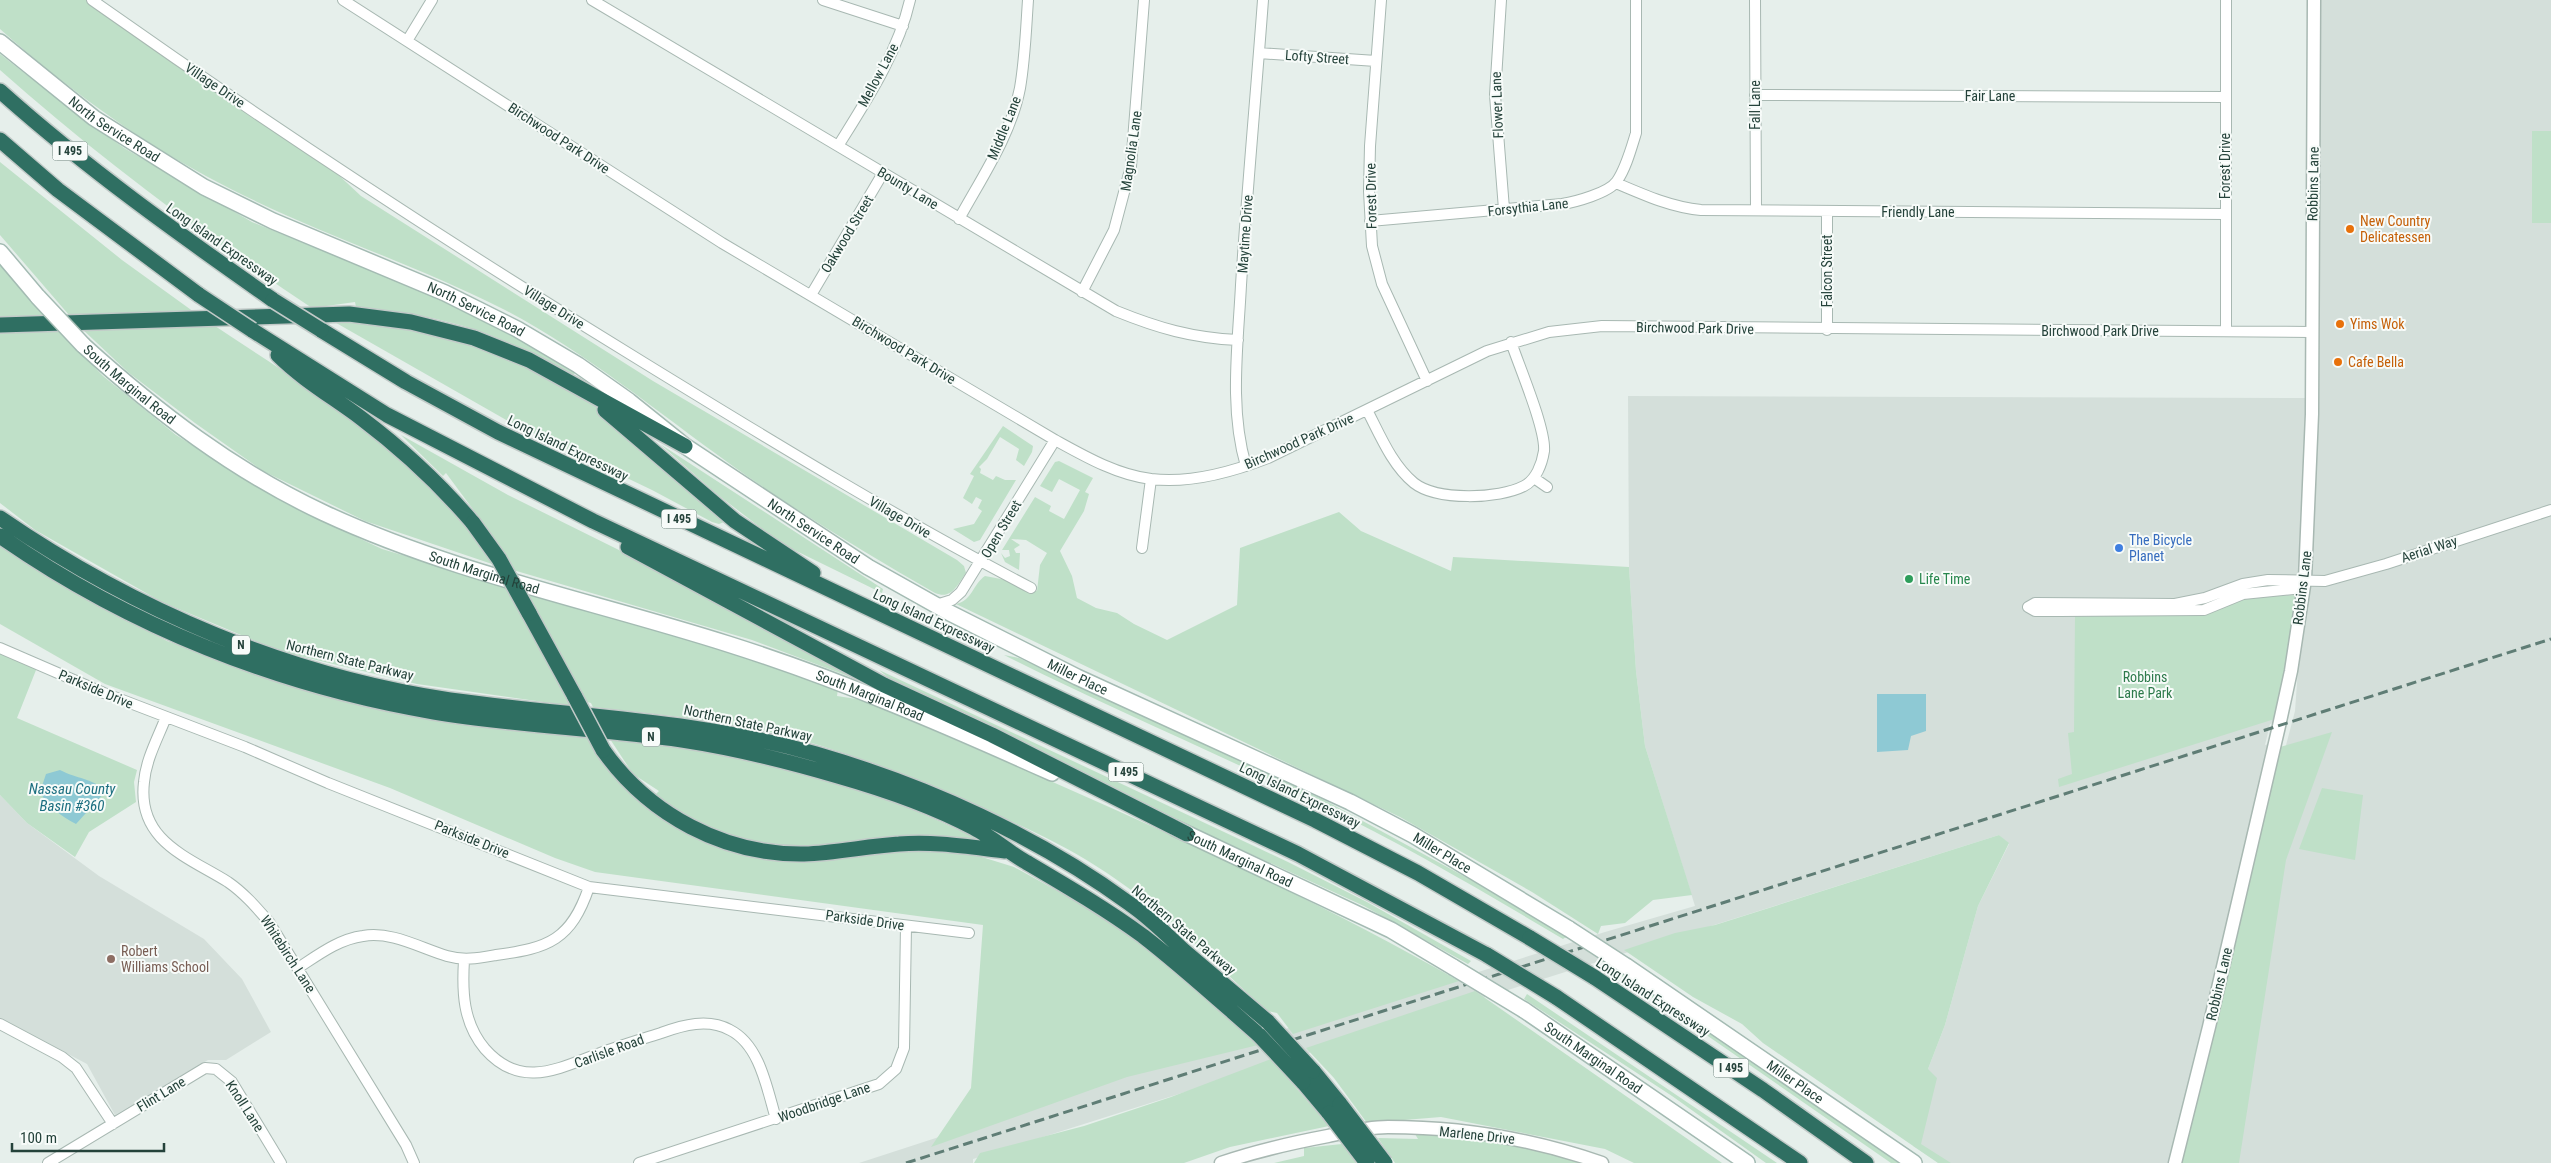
<svg xmlns="http://www.w3.org/2000/svg" width="2551" height="1163" font-family="'Roboto Condensed',sans-serif">
<style>
.built{fill:#d4dfda}
.green{fill:#bfe0c8}
.water{fill:#8ec9d4}
.lines{fill:none;stroke-linecap:round;stroke-linejoin:round}
.minor-casing{stroke:#a8b8b2;stroke-width:12}
.tertiary-casing{stroke:#a8b8b2;stroke-width:15}
.secondary-casing{stroke:#a4bbb3;stroke-width:18}
.motorway-casing{stroke:#c2cac8;stroke-width:18}
.minor{stroke:#fff;stroke-width:10}
.tertiary{stroke:#fff;stroke-width:12}
.secondary{stroke:#fff;stroke-width:15}
.motorway{stroke:#2f6f62;stroke-width:15}
.rail{stroke:#5f7d75;stroke-width:3;stroke-dasharray:10 5;stroke-linecap:butt}
.secondary-bridge-casing{stroke:#a4bbb3;stroke-width:18;stroke-linecap:butt}
.motorway-bridge-casing{stroke:#c2cac8;stroke-width:18;stroke-linecap:butt}
.secondary-bridge{stroke:#fff;stroke-width:15}
.motorway-bridge{stroke:#2f6f62;stroke-width:15}
.food-dot{fill:#e8710a;stroke:#f7fbf9;stroke-width:2}
.shop-dot{fill:#3f7fe0;stroke:#f7fbf9;stroke-width:2}
.leisure-dot{fill:#2e9e5b;stroke:#f7fbf9;stroke-width:2}
.education-dot{fill:#8d6e63;stroke:#f7fbf9;stroke-width:2}
.labels{text-anchor:middle;dominant-baseline:central;stroke-width:4;stroke-linejoin:round;paint-order:stroke}
.shield{fill:#f7fbf9;stroke:#637a73;stroke-width:1}
.shield-label{font-size:12px;font-weight:bold;fill:#24423a}
.street-label{font-size:14px;fill:#24423a;stroke:#f7fbf9}
.food-label{font-size:14px;fill:#c56008;stroke:#f7fbf9;text-anchor:start}
.shop-label{font-size:14px;fill:#366cbe;stroke:#f7fbf9;text-anchor:start}
.leisure-label{font-size:14px;fill:#27864d;stroke:#f7fbf9;text-anchor:start}
.park-label{font-size:14px;fill:#2d7a4b;stroke:#f7fbf9}
.education-label{font-size:14px;fill:#785e54;stroke:#f7fbf9;text-anchor:start}
.water-label{font-size:15px;font-style:italic;fill:#1c6f80;stroke:#f7fbf9}
</style>
<rect width="100%" height="100%" fill="#e6efeb"/>
<path class="built" d="M2314,0H2551V1163H2176L2295,711L2304,585L2280,721L2270,724L2265,745L2275,742L2174,1163H1939L1913,1146L1928,1069L1945,1025L1978,906L2009,844L1999,835L973,1159V1163H859L1139,1072L1246,1043L1337,1011L1453,980L1605,932L1695,906L1645,746L1636,671L1629,567L1628,396L2312,398Z
M0,795L27,823L99,876L204,939L242,979L271,1032L226,1060H208L115,1115L87,1064L0,1018Z"/>
<path class="green" d="M0,0H92L316,154L361,196L653,381L957,560L964,566L966,573C957,585 952,600 935,593C865,553 796,511 730,464C656,411 584,351 503,309C406,260 301,228 206,176C132,136 63,85 0,29Z
M0,54L82,118L124,148L252,222L453,304L503,328L575,373L572,376C547,363 522,348 497,338C452,319 404,312 356,307L355,302L312,308C203,235 98,157 0,70Z
M2532,131H2551V223H2532Z
M0,162L122,260L194,312L69,315L0,235Z
M0,261L40,311L46,317L0,319Z
M331,320L360,322L375,326L386,322L497,351L554,379L595,406L724,522L719,524L712,522L652,490L508,421Z
M209,322C298,382 395,438 466,520C477,533 486,550 495,565L365,521L263,471L195,423L129,373L80,327Z
M57,328L103,376L176,435L287,504L382,549L509,587L572,706L417,684L279,651L162,602L35,530L0,503V331Z
M1003,426L1033,446L1032,452L1024,466L1016,460L1019,449L1000,437L987,459L979,467L981,469L980,473L993,480L996,476L1005,480H1016L980,540L974,542L953,529L974,524L982,511L978,508L982,500L976,497L972,504L963,498L974,476L970,474Z
M401,435L508,495L627,554L760,627L877,687L752,640L513,570L486,527L446,473L443,476Z
M660,444L883,589L882,593L782,544L718,495Z
M1059,461L1093,478L1085,492L1089,494L1084,511L1060,551L1072,576L1077,598L1096,608L1117,613L1134,624L1167,640L1237,605L1240,548L1339,512L1361,531L1451,571L1453,557L1629,567L1636,671L1645,746L1692,895L1653,900L1625,923L1601,926L1598,934L1532,892L1400,817L956,604C972,601 973,584 985,576L1017,582L1037,591L1040,565L1047,553L1026,540L1011,539L1020,545L1014,549L1016,553H1020L1019,570L1005,562L1001,553L1005,558L1010,556L1009,550H1002L1035,497L1051,506L1049,511L1064,519L1080,490L1059,479L1052,492L1040,486L1055,462Z
M0,544L61,584L167,641L276,678L588,736L606,765L642,804L686,832L738,852L911,848L969,853L1014,867L1081,904L1145,946L1208,995L1258,1045L1127,1077L931,1147L971,1088L983,925L595,872L555,858L390,788L105,684L0,624Z
M524,590L766,662L838,689L837,696L863,700C1064,787 1268,872 1459,981L1293,1034L1277,1013L1267,1011C1212,961 1159,905 1096,866C1057,841 1013,822 970,803C900,773 827,743 751,728C699,718 646,713 593,707L591,703L587,702Z
M2302,595L2281,717L2059,787L2058,779L2072,774L2068,733L2074,732L2075,615L2203,614L2246,597Z
M0,648L38,665L17,718L137,770L134,782L136,802L89,832L75,857L27,823L0,795Z
M1004,655L1019,658L1039,667L1326,801L1493,892L1566,937L1563,939C1484,892 1404,845 1322,805C1217,753 1109,708 1004,655Z
M879,670L1288,862L1367,902L1471,961L1468,964L1364,906L1118,793L1033,747L890,679Z
M2332,732L2286,860L2239,1163H2177L2273,749Z
M608,736C662,744 716,751 769,762C841,778 910,807 976,838L979,841L811,847L758,844L717,833L679,813L655,795L659,791L633,774Z
M2322,788L2363,795L2355,860L2299,849Z
M1999,835L2009,843L1978,906L1945,1025L1928,1069L1937,1078L1921,1144L1951,1163H1938L1763,1043L1742,1024L1693,997L1624,950L1675,933L1715,925Z
M1609,963L1906,1163H1891L1604,964Z
M1475,991L1722,1163H1634L1605,1149L1441,1117L1367,1123L1334,1078L1306,1048Z
M1527,994L1777,1163H1766L1672,1096L1524,999Z
M1271,1059L1329,1126L1230,1147L1184,1163H974L980,1153L1084,1126L1171,1097Z
M1412,1129L1464,1132L1602,1163H1395L1378,1138L1418,1139Z
M1342,1144L1357,1163H1274L1304,1156V1148Z"/>
<path class="water" d="M1877,694H1926V731L1911,736L1908,750L1877,752Z
M60,770C77,779 92,778 106,791L76,824C61,816 48,807 40,792L46,774Z"/>
<g class="lines">
<defs>
<path id="minor" d="M92,0C273,128 458,249 646,364C773,442 899,519 1031,588
M343,0L722,243L1055,440C1084,456 1117,475 1151,479C1190,484 1232,472 1268,458L1487,351L1549,332L1602,326L2312,332
M592,0L1116,311C1158,328 1192,338 1238,340
M823,0L903,26
M1381,0L1370,146L1369,191L1372,246L1382,284L1427,381
M1501,0L1495,95L1504,209
M1755,0L1756,210
M407,41L432,0
M1259,53L1376,61
M1755,95L2225,97
M838,146C866,101 898,53 910,0
M1616,183C1644,195 1671,207 1701,210L2225,214
M1827,211V330
M959,219C982,177 1011,135 1020,88C1025,59 1026,29 1028,0
M1370,221L1562,204C1575,202 1609,193 1617,181C1626,168 1631,149 1636,133V0
M1082,292L1114,230L1131,166L1144,0
M811,295L883,173
M2226,331V0
M1367,410C1380,435 1392,465 1414,483C1437,501 1499,499 1524,486C1536,480 1542,464 1544,451C1546,429 1519,366 1511,342
M1246,466C1229,408 1238,345 1241,285C1247,190 1256,95 1263,0
M1534,478L1547,487
M1142,548L1151,479
M936,605L952,600L961,592L1055,440
M2028,607L2035,603L2175,604L2205,598L2243,584L2268,580L2325,581L2386,564L2551,510
M2028,607L2035,611H2059L2204,610L2243,594L2304,588
M0,648L104,693L245,747L328,783L589,887L969,933
M166,717C158,738 146,759 144,782C137,841 188,857 228,882C244,893 256,907 269,922L406,1145L414,1163
M464,960C462,992 463,1023 485,1049C522,1091 561,1067 603,1052C622,1045 642,1039 661,1033C683,1025 708,1018 730,1030C760,1045 767,1089 776,1119
M298,968C318,955 339,939 363,936C392,931 420,948 447,956C464,961 479,958 496,955C549,948 571,940 589,887
M0,1024L62,1057L76,1068L113,1124
M48,1163L205,1068L216,1069L232,1082L281,1163
M639,1163L879,1084L896,1069L904,1048L906,926"/>
<path id="tertiary" d="M1221,1163C1256,1151 1291,1143 1328,1136C1347,1132 1368,1127 1388,1127C1460,1127 1533,1139 1602,1163
M2175,1163L2209,1027L2279,726L2291,671L2305,579L2312,414L2314,0"/>
<g id="secondary">
<path id="s1" d="M0,42L94,118L204,187L273,221L445,293L517,329L578,365L629,401L685,446L868,567L950,613L1077,677L1350,802L1413,835L1569,929"/>
<path d="M0,252L38,297"/>
<path id="s2" d="M83,345C157,412 234,471 324,513C453,573 593,601 728,644C839,679 945,725 1052,773"/>
<path id="s3" d="M1175,828L1391,930L1453,967"/>
<path id="s4" d="M1626,966L1914,1163"/>
<path id="s5" d="M1524,1010L1747,1163"/>
</g>
<path id="motorway" d="M0,91C86,168 179,234 273,300
M0,140L58,190L199,295
M0,325L349,314L411,322L474,338L529,360L685,446
M252,330L387,415L593,521L1298,854L1487,955
M321,330L406,382L498,432L1315,820L1418,873L1530,938
M278,355C303,380 333,397 361,418C402,449 439,483 473,523
M605,410L735,521L813,573
M0,518C134,610 288,676 450,700C573,717 697,719 816,754C927,786 1037,836 1130,904C1149,917 1166,934 1183,950C1211,974 1240,998 1268,1022
M0,536C129,626 279,686 434,712C516,726 600,728 682,740C735,748 787,761 838,776C880,788 935,807 974,828C992,837 1008,852 1026,862C1065,885 1106,909 1143,936C1183,967 1221,1002 1259,1035
M628,547L884,685L992,735L1187,834
M529,613L575,697
M603,750C649,815 724,855 804,854C836,853 867,846 899,844C934,841 970,847 1005,851
M1594,977L1763,1090L1866,1163
M1556,997L1800,1163
M1313,1071L1340,1104
M1303,1082L1329,1113"/>
</defs>
<use href="#minor" class="minor-casing"/>
<use href="#tertiary" class="tertiary-casing"/>
<use href="#secondary" class="secondary-casing"/>
<use href="#motorway" class="motorway-casing"/>
<use href="#minor" class="minor"/>
<use href="#tertiary" class="tertiary"/>
<use href="#secondary" class="secondary"/>
<use href="#motorway" class="motorway"/>
<path class="rail" d="M906,1163L2551,639"/>
<defs>
<path id="secondary-bridge" d="M38,297L83,345
M1569,929L1626,966
M1453,967L1524,1010"/>
<path id="motorway-bridge" d="M199,295L252,330
M273,300L321,330
M473,523L499,559L529,613
M575,697L603,750
M1530,938L1594,977
M1487,955L1556,997
M1268,1022L1313,1071
M1259,1035L1303,1082
M1340,1104L1385,1163
M1329,1113L1367,1163"/>
</defs>
<use href="#secondary-bridge" class="secondary-bridge-casing"/>
<use href="#motorway-bridge" class="motorway-bridge-casing"/>
<use href="#secondary-bridge" class="secondary-bridge"/>
<use href="#motorway-bridge" class="motorway-bridge"/>
</g>
<g class="food-dot">
<circle cx="2350" cy="229" r="5"/>
<circle cx="2340" cy="324" r="5"/>
<circle cx="2338" cy="362" r="5"/>
</g>
<circle class="shop-dot" cx="2119" cy="548" r="5"/>
<circle class="leisure-dot" cx="1909" cy="579" r="5"/>
<circle class="education-dot" cx="111" cy="959" r="5"/>
<g class="labels">
<g class="shield">
<rect x="52.5" y="141.5" width="35" height="19" rx="4"/>
<rect x="661.5" y="509.5" width="35" height="19" rx="4"/>
<rect x="232" y="635.5" width="18" height="19" rx="4"/>
<rect x="642" y="727.5" width="18" height="19" rx="4"/>
<rect x="1108.5" y="762.5" width="35" height="19" rx="4"/>
<rect x="1713.5" y="1058.5" width="35" height="19" rx="4"/>
</g>
<g class="shield-label">
<text x="70" y="151">I 495</text>
<text x="679" y="519">I 495</text>
<text x="241" y="645">N</text>
<text x="651" y="737">N</text>
<text x="1126" y="772">I 495</text>
<text x="1731" y="1068">I 495</text>
</g>
<g class="street-label">
<text transform="translate(1317 57) rotate(4)">Lofty Street</text>
<text transform="translate(878 75) rotate(-62)">Mellow Lane</text>
<text transform="translate(215 85) rotate(34)">Village Drive</text>
<text x="1990" y="96">Fair Lane</text>
<text transform="translate(1497 105) rotate(-92)">Flower Lane</text>
<text transform="translate(1755 105) rotate(-90)">Fall Lane</text>
<text transform="translate(1004 128) rotate(-68)">Middle Lane</text>
<text stroke="none"><textPath href="#s1" startOffset="144">North Service Road</textPath></text>
<text transform="translate(559 138) rotate(33)">Birchwood Park Drive</text>
<text transform="translate(1131 151) rotate(-82)">Magnolia Lane</text>
<text transform="translate(2225 166) rotate(-90)">Forest Drive</text>
<text transform="translate(2313 184) rotate(-89)">Robbins Lane</text>
<text transform="translate(908 188) rotate(31)">Bounty Lane</text>
<text transform="translate(1371 196) rotate(-91)">Forest Drive</text>
<text transform="translate(1528 207) rotate(-6)">Forsythia Lane</text>
<text x="1918" y="212">Friendly Lane</text>
<text transform="translate(847 234) rotate(-59)">Oakwood Street</text>
<text transform="translate(1245 234) rotate(-86)">Maytime Drive</text>
<text transform="translate(222 244) rotate(35)">Long Island Expressway</text>
<text transform="translate(1827 271) rotate(-90)">Falcon Street</text>
<text transform="translate(554 307) rotate(32)">Village Drive</text>
<text stroke="none"><textPath href="#s1" startOffset="549">North Service Road</textPath></text>
<text transform="translate(1695 328) rotate(1)">Birchwood Park Drive</text>
<text x="2100" y="331">Birchwood Park Drive</text>
<text transform="translate(904 350) rotate(31)">Birchwood Park Drive</text>
<text stroke="none"><textPath href="#s2" startOffset="61">South Marginal Road</textPath></text>
<text transform="translate(1299 441) rotate(-24)">Birchwood Park Drive</text>
<text transform="translate(568 448) rotate(26)">Long Island Expressway</text>
<text transform="translate(900 517) rotate(30)">Village Drive</text>
<text transform="translate(1001 529) rotate(-59)">Open Street</text>
<text stroke="none"><textPath href="#s1" startOffset="954">North Service Road</textPath></text>
<text transform="translate(2429 549) rotate(-18)">Aerial Way</text>
<text stroke="none"><textPath href="#s2" startOffset="466">South Marginal Road</textPath></text>
<text transform="translate(2302 588) rotate(-83)">Robbins Lane</text>
<text transform="translate(934 621) rotate(25)">Long Island Expressway</text>
<text transform="translate(350 660) rotate(14)">Northern State Parkway</text>
<text stroke="none"><textPath href="#s1" startOffset="1256">Miller Place</textPath></text>
<text transform="translate(96 689) rotate(23)">Parkside Drive</text>
<text stroke="none"><textPath href="#s2" startOffset="871">South Marginal Road</textPath></text>
<text transform="translate(748 723) rotate(12)">Northern State Parkway</text>
<text transform="translate(1300 795) rotate(26)">Long Island Expressway</text>
<text transform="translate(472 839) rotate(22)">Parkside Drive</text>
<text stroke="none"><textPath href="#s1" startOffset="1661">Miller Place</textPath></text>
<text stroke="none"><textPath href="#s3" startOffset="72">South Marginal Road</textPath></text>
<text transform="translate(865 920) rotate(8)">Parkside Drive</text>
<text transform="translate(1184 930) rotate(40)">Northern State Parkway</text>
<text transform="translate(288 954) rotate(57)">Whitebirch Lane</text>
<text transform="translate(2219 984) rotate(-77)">Robbins Lane</text>
<text transform="translate(1653 997) rotate(33)">Long Island Expressway</text>
<text transform="translate(609 1051) rotate(-20)">Carlisle Road</text>
<text stroke="none"><textPath href="#s5" startOffset="84">South Marginal Road</textPath></text>
<text stroke="none"><textPath href="#s4" startOffset="205">Miller Place</textPath></text>
<text transform="translate(161 1094) rotate(-31)">Flint Lane</text>
<text transform="translate(824 1102) rotate(-19)">Woodbridge Lane</text>
<text transform="translate(245 1106) rotate(57)">Knoll Lane</text>
<text transform="translate(1477 1135) rotate(6)">Marlene Drive</text>
</g>
<g class="food-label">
<text x="2360" y="221">New Country<tspan x="2360" dy="16">Delicatessen</tspan></text>
<text x="2350" y="324">Yims Wok</text>
<text x="2348" y="362">Cafe Bella</text>
</g>
<g class="shop-label">
<text x="2129" y="540">The Bicycle<tspan x="2129" dy="16">Planet</tspan></text>
</g>
<g class="leisure-label">
<text x="1919" y="579">Life Time</text>
</g>
<g class="park-label">
<text x="2145" y="677">Robbins<tspan x="2145" dy="16">Lane Park</tspan></text>
</g>
<g class="education-label">
<text x="121" y="951">Robert<tspan x="121" dy="16">Williams School</tspan></text>
</g>
<g class="water-label">
<text x="72" y="789">Nassau County<tspan x="72" dy="17">Basin #360</tspan></text>
</g>
</g>
<path d="M12 1143v8h152v-8" fill="none" stroke="#24423a" stroke-width="2.5"/>
<text x="20" y="1143" font-size="15" fill="#24423a" stroke="#f7fbf9" stroke-width="4" paint-order="stroke">100 m</text>
</svg>
